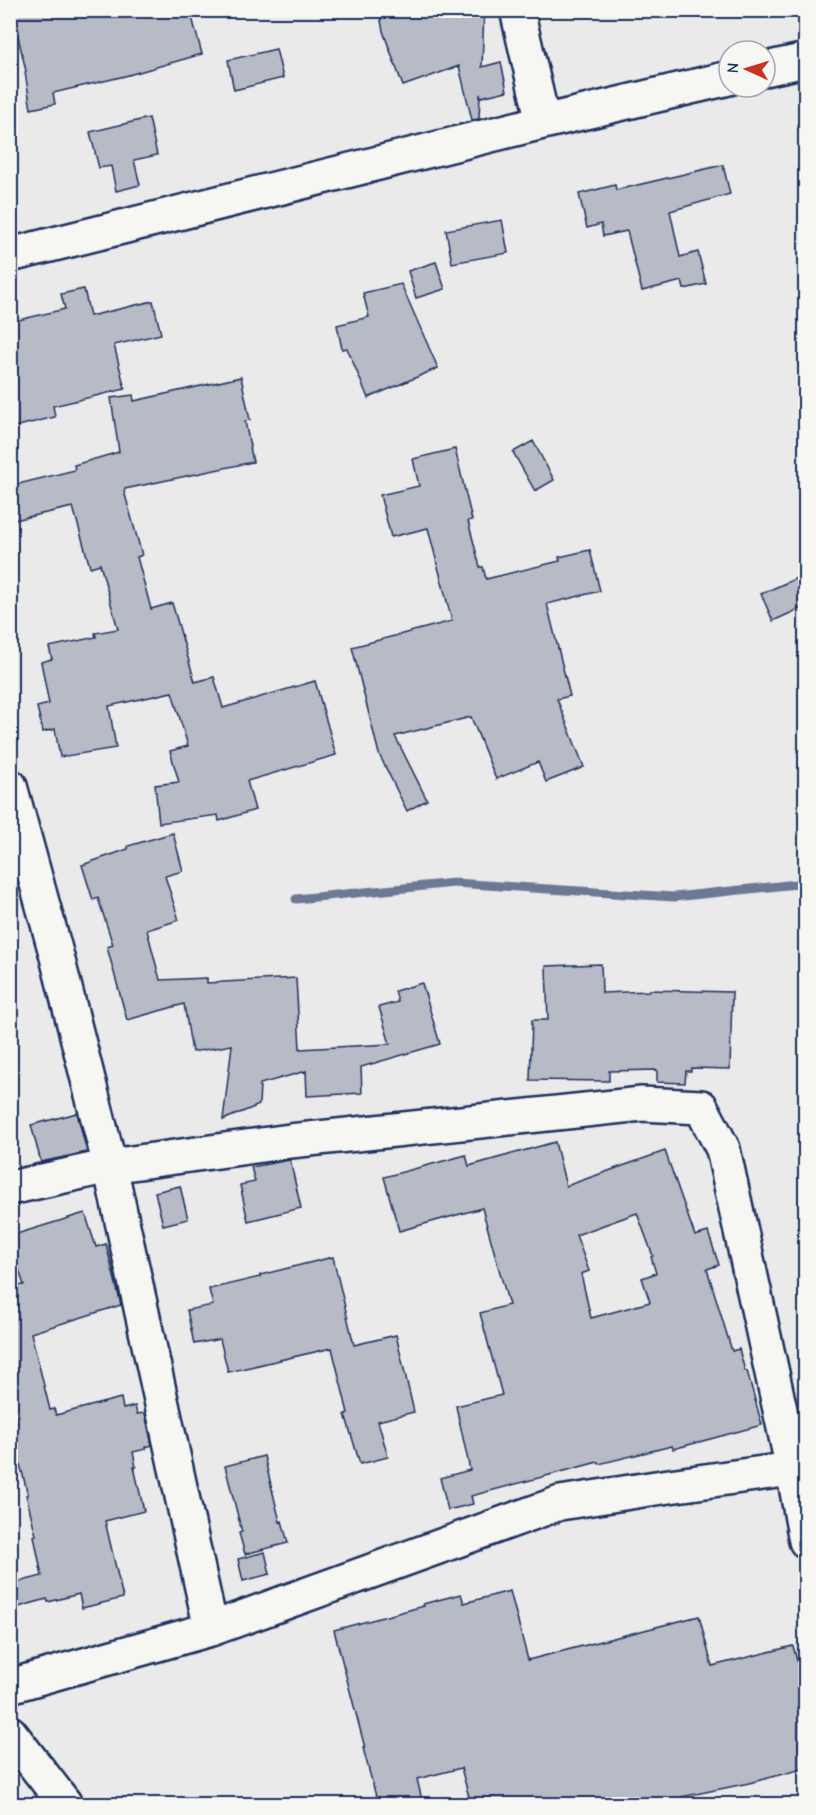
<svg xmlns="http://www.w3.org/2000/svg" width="816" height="1815" font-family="'Comic Neue',sans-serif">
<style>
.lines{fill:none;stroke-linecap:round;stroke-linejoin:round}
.stream{stroke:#6c7995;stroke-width:9}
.building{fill:#b6bbc6;stroke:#1b2f5e;stroke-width:1.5;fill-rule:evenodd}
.minor-casing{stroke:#1b2f5e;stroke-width:38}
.minor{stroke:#f6f6f2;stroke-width:33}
</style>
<rect width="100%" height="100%" fill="#e9eae9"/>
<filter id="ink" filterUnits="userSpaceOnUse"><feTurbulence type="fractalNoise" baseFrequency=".0167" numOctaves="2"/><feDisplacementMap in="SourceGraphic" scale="12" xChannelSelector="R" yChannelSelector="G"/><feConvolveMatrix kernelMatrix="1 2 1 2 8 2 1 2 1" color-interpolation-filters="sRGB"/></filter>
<g filter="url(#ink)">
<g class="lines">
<path class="stream" d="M296,899L454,883L674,897L806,883"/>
</g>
<path class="building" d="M31,10H190L202,54L125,76L53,93L55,104L31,109L25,72L26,71L13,15Z
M379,10H484L482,67L501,62L507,91L481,97L480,94L479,119L472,120L459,66L403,86L383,31Z
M276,49L283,78L234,90L228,60Z
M149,118L157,155L134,160L140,185L116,191L111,166L99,168L90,132Z
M723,165L730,194L670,211L680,257L698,252L706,284L684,289L682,281L642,291L627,231L603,236L601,224L587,228L579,194L615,185L616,190Z
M502,220L508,253L452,263L446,230Z
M436,262L445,289L416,298L408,271Z
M401,284L438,368L368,398L347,348L342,349L337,325L369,317L363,293Z
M84,289L90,316L153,301L161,334L114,345L125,389L53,406L55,417L10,428V322L65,309L61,294Z
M241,377L250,420L245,421L253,462L125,489L124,491L142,555L137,557L151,609L172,603L195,682L214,677L223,708L315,681L336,755L247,781L255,810L219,821L218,815L159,823L155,785L179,782L170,751L188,746L172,692L109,706L116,748L60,757L55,729L43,732L37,707L49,704L41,662L52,659L49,647L96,637L95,633L118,629L100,564L90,567L73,507L10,521V486L75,470L74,465L119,452L111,398L133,395L134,401Z
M533,441L554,480L535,491L513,452Z
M455,449L472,520L468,521L480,567H483L486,579L560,561L559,557L590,550L600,591L547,604L570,696L557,699L584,767L546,782L538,762L496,779L471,717L395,736L427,800L407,811L379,754L352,647L452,621L428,528L391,537L380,495L419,486L413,459Z
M806,574V606L773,621L761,594Z
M173,833L183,871L165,876L179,920L147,930L160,980L207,978V983L296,978L300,1049L390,1044L379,1007L398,1002L395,991L422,983L440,1044L361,1067L362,1093L307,1096L306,1071L260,1084L259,1105L223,1120L232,1045L192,1052L184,1004L127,1020L107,947L113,945L98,898L93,900L82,865L128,849V846Z
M601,964L602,993L649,991V990L732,992L730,1069L691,1068V1071H686L685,1083L657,1082V1070L609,1071V1081L530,1080L532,1020H548L546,966Z
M77,1113L87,1152L41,1162L31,1125Z
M555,1142L566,1186L665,1151L695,1236L708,1232L719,1265L707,1269L732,1351L739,1349L745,1371H747L762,1425L673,1449L672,1446L599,1464L598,1462L471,1496L473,1504L448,1510L440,1478L470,1470L456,1406L502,1395L480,1313L509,1305L482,1208L399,1231L384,1177L466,1155L469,1166ZM637,1213L653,1256L651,1257L656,1273L642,1278L650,1302L591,1318L581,1274L589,1271L576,1235Z
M290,1160L301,1208L248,1221L240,1185L255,1182L251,1167Z
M180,1186L188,1219L163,1225L155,1192Z
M85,1213L96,1247L106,1244L121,1305L31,1333L50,1410L54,1409L56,1415L121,1398L123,1409L135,1406L137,1414L145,1413L152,1445L146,1447V1449L133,1452L136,1467H134L144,1511L105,1521L123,1598L82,1608L79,1594L48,1602L47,1599L15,1608L10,1584L42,1576L34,1536L36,1535L26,1495H28L10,1425V1420L17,1418L10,1390V1287L24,1285L10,1243V1236Z
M333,1257L354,1345L396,1335L414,1412L378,1421L388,1457L360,1464L345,1414L348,1413L332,1348L228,1372L220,1339L194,1344L187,1310L213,1305L209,1289L260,1277V1275Z
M264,1456L280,1522L282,1521L288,1543L245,1554L239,1533L242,1532L225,1466Z
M265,1552L270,1574L243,1581L238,1559Z
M510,1591L528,1660L699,1616L712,1666L793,1646L806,1693V1768L749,1783L681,1797L683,1804H471L461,1768L417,1779L423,1804H378L363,1748H365L334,1630L424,1606L423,1604L461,1594L464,1603Z"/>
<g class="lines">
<defs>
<path id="minor" d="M517,10L543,122
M765,69L806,60
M10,255L543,122L729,78
M10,786L56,953L110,1166L211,1629
M10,1188L110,1166L290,1141L642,1104L701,1107L723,1149L793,1469L806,1541
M10,1686L211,1629L560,1503L662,1487L806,1467
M10,1733L65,1804"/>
</defs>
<use href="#minor" class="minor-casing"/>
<use href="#minor" class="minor"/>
</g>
</g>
<rect width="816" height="1815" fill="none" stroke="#f6f6f2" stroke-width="36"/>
<rect x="18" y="18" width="780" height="1779" fill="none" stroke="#1b2f5e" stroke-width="2" filter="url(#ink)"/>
<g transform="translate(747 69) rotate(274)"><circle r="28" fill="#f6f6f2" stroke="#9ea6b7" stroke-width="1.5"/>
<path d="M0-4.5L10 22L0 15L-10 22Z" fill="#c8321e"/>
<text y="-9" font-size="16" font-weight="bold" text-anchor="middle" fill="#1b2f5e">N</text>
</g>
</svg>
